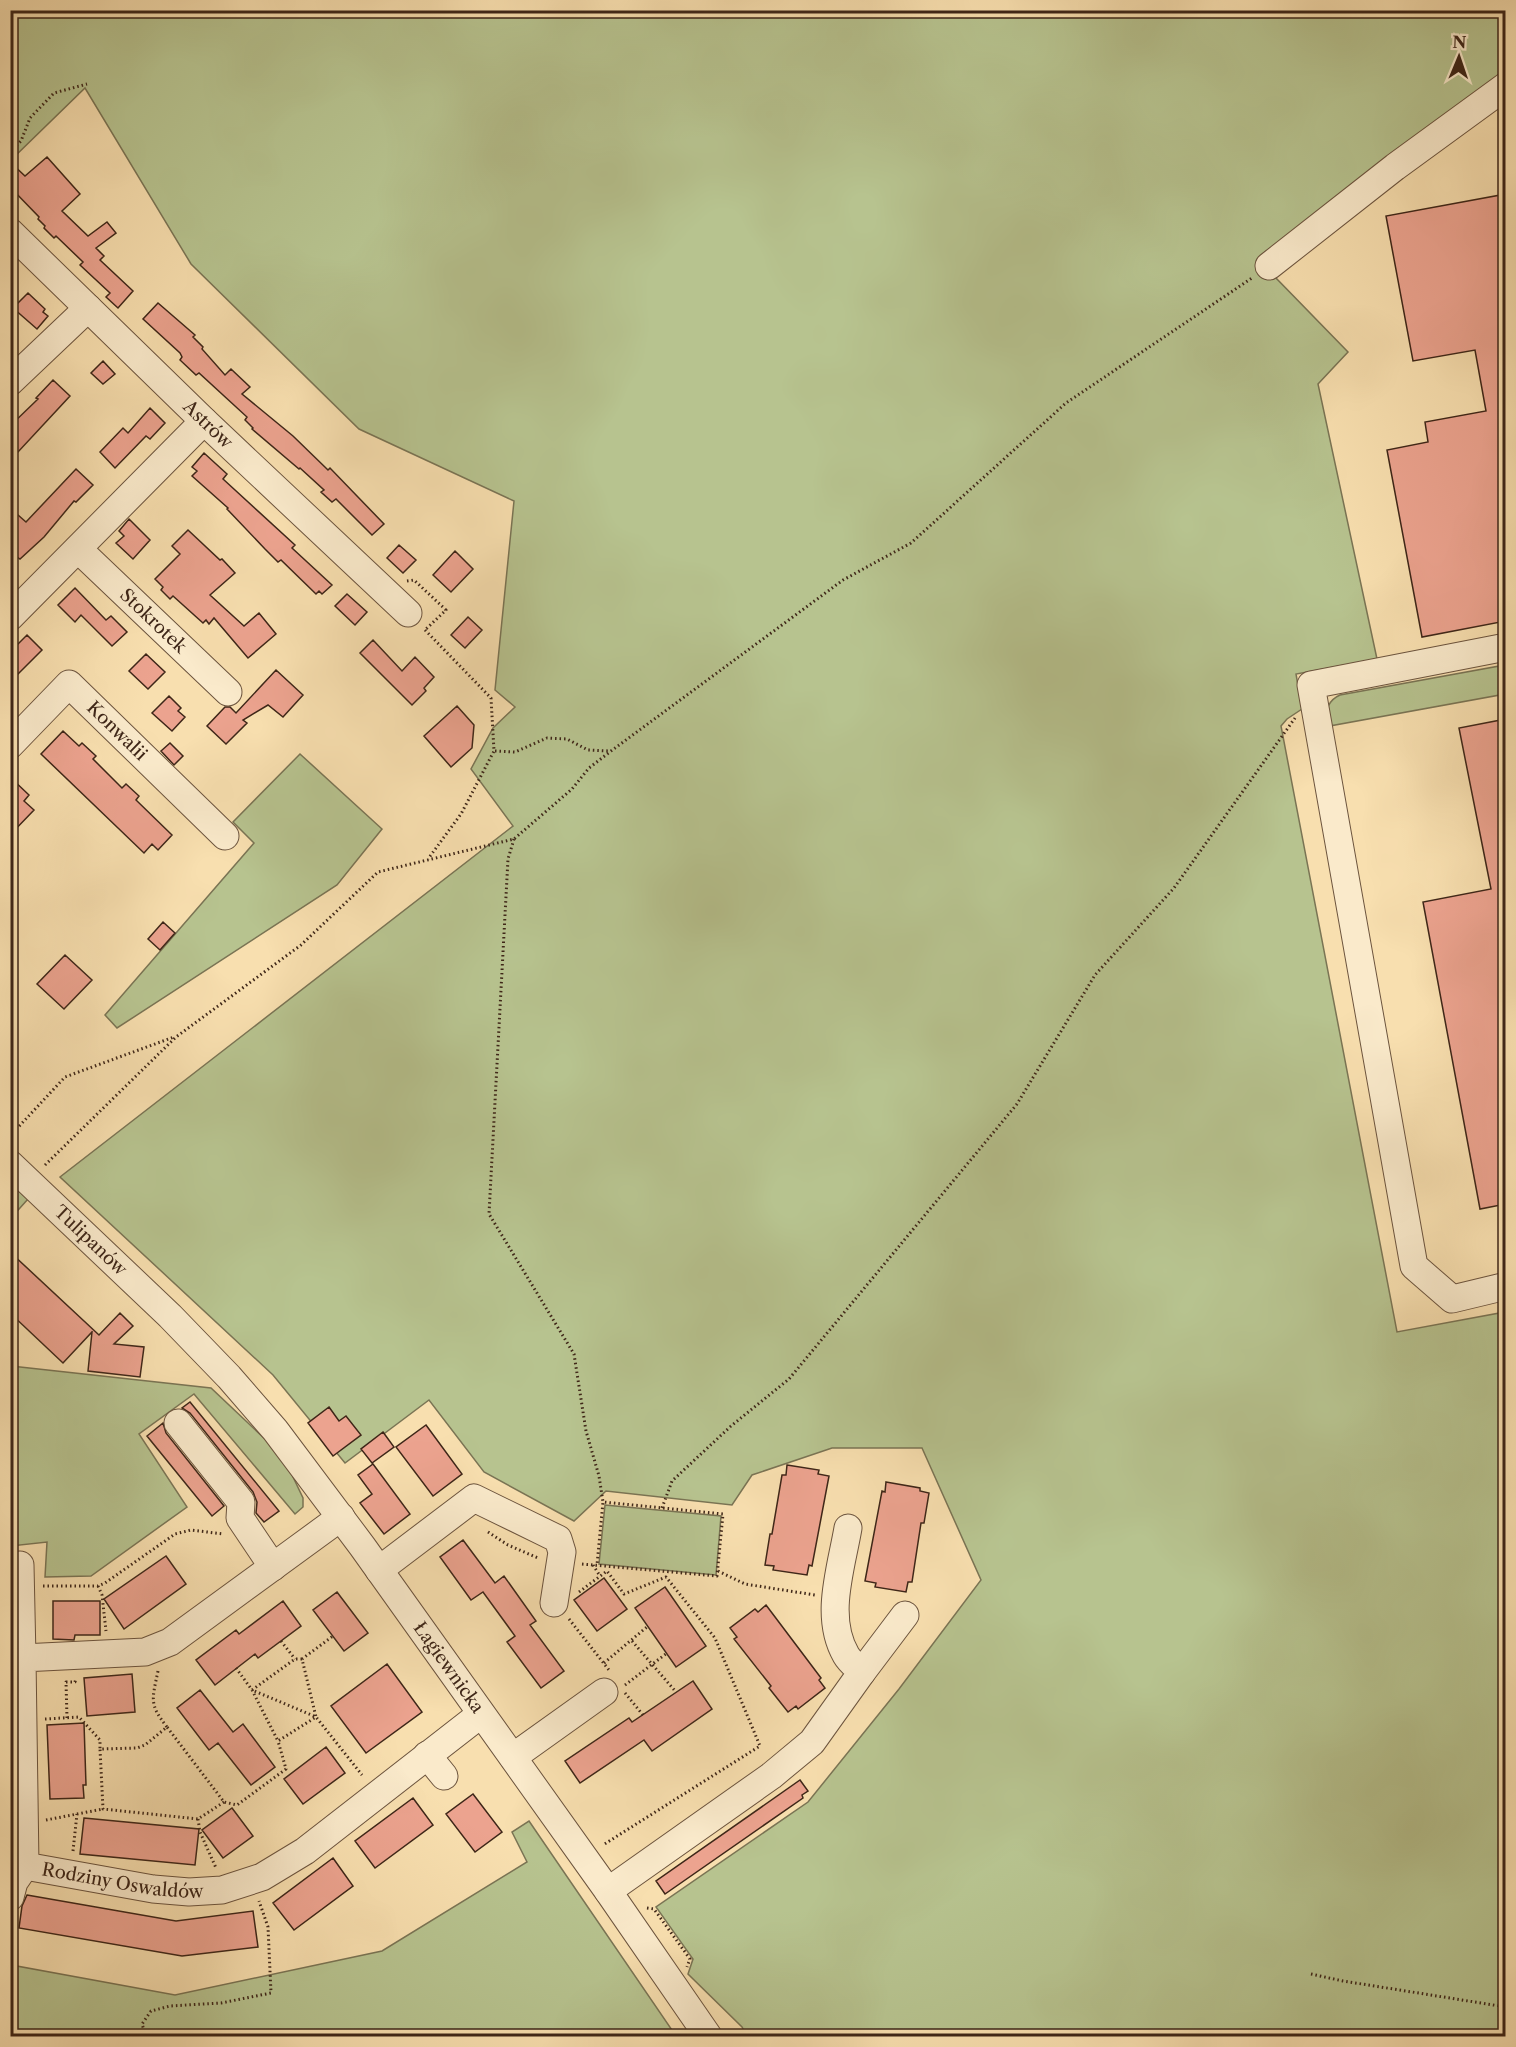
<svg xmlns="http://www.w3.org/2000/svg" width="1516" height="2047" font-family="'Libre Caslon Text',serif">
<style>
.green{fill:#b7c38f;stroke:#7a7454;stroke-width:1.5}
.building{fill:#eca38f;stroke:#3e2618;stroke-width:1.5}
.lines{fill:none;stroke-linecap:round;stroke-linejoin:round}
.minor-casing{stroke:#6c543e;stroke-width:29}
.path{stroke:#3e2618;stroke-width:3;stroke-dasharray:1.5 3;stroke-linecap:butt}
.minor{stroke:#faeacb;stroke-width:27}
.labels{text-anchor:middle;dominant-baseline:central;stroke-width:4.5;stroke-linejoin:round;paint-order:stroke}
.street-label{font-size:18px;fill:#3e2618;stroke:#faeacb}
</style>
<rect width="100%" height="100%" fill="#f8dfaf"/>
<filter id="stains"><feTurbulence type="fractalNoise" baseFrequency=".00333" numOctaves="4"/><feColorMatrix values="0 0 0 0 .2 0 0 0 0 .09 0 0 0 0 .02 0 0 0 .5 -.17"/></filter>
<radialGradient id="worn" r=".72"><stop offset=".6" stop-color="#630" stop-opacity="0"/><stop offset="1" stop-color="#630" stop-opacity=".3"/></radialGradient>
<path class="green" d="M11,11H1505V77L1265,252L1276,278L1348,352L1318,384L1377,659L1296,674L1302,709L1287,719L1281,726L1397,1332L1505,1312V2036H747L742,2027L688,1974L693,1959L656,1907L808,1802L899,1689L981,1580L922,1448H832L752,1475L732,1505L606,1491L574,1521L484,1472L429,1400L345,1463L273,1375L60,1177L513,826L471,769L493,728L515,707L495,690L514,501L359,429L191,264L85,88L11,160Z
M1505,665V694L1324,727C1326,713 1326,701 1340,695Z
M300,754L382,829L337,885L117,1028L105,1015L254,843L233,822Z
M11,1180L28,1199L11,1218Z
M11,1366L211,1388L283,1456L303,1498V1507L295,1514L194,1394L139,1434L187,1507L91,1576L45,1577L47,1542L11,1546Z
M605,1505L721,1516L716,1575L599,1564Z
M529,1821L676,2036H11V1965L175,1995L382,1951L527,1862L512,1832Z"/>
<path class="building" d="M47,157L80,194L62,211L88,236L107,222L116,233L96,248L104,256L100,260L133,291L118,308L106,297L110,293L80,265L83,262L56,236L54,238L44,228L45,226L38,219L39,217L10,187V162L25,176Z
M1506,194V621L1422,637L1387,450L1428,442L1425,422L1486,411L1475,350L1413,361L1386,216Z
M28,293L45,309L43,312L48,316L37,329L13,308Z
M158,303L195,335L193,337L203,347L202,349L225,375L231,369L250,387L242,394L293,436L328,470L330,468L384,524L372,535L336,499L332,502L321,492L324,490L300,468L299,469L252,429L253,428L245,420L247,417L199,373L196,375L180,360L182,357L180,353L143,319Z
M103,361L115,374L103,384L91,373Z
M53,380L70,396L18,452L10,444V426L38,399L36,398Z
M150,408L165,423L150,439L146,436L115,468L100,452L123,428L128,433Z
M204,453L227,474L223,479L295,545L292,548L332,585L322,594L319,591L316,594L281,560L278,562L265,549L227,509L228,508L192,476L197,471L192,467Z
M76,469L93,485L76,502L74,501L44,537L20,559L10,552V508L26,522Z
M129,519L150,540L133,559L116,543L124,536L119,531Z
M188,530L220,560L222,559L235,573L210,595L244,626L259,613L276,634L248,658L214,618L209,624L206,620L203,623L173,596L170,599L161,590L163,587L155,579L180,554L172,546Z
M399,545L416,560L403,573L387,558Z
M455,551L473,569L451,592L433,575Z
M75,588L106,620L111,616L127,632L112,646L81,615L75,622L58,605Z
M347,594L367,612L355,625L335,606Z
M468,617L482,630L465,648L451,635Z
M27,635L42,650L10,682V652Z
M373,640L402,671L415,657L434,677L424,688L426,691L412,705L360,653Z
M146,654L165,672L148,689L129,671Z
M276,670L303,695L283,717L268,705L243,720L247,723L226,744L207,726L225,707H230L236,713Z
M169,696L181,708L178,711L185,717L172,731L152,713Z
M457,706L474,725L472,748L451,767L424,736Z
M1506,719V1204L1480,1209L1423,902L1491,889L1459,728Z
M63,731L79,746L82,743L96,756L93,759L122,788L126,784L139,796L136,800L172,835L158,850L152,844L144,853L41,754Z
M170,743L183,756L174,765L161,751Z
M10,777L29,795L24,801L34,810L10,835Z
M163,922L175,933L160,950L148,939Z
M65,955L92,980L64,1009L37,984Z
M10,1252L99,1335L120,1313L133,1326L114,1344L144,1347L140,1377L88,1371L92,1332L63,1363L10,1313Z
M190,1402L279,1511L264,1522L256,1513L257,1502L253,1492L190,1413L182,1408Z
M329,1407L339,1421L346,1416L361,1435L333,1456L308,1423Z
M163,1423L166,1433L224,1506L212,1516L147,1436Z
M426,1425L462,1474L433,1496L396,1447Z
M383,1432L394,1447L372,1463L361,1449Z
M373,1464L410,1514L384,1534L360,1503L372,1494L358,1475Z
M787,1465L819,1470L818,1474L829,1476L812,1566L809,1565L807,1575L773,1570L774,1566L765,1565L770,1534H772L782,1475H786Z
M886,1482L920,1488V1491L929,1493L924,1523H921L912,1582H908L906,1592L875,1587L876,1583L865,1581L882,1491L885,1492Z
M463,1540L495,1583L504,1576L536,1621L530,1625L564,1671L541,1688L507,1642L515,1636L483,1592L471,1600L440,1557Z
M166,1556L186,1584L124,1629L104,1599Z
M604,1578L627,1609L597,1631L574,1600Z
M665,1587L706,1646L676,1667L635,1608Z
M337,1592L368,1633L344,1651L313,1610Z
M53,1601H100V1635H75L74,1640L53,1639Z
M283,1601L301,1626L258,1658L255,1654L215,1685L196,1660L236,1630L239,1634Z
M766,1605L821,1678L819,1680L825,1688L798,1709L796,1706L788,1712L769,1688L771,1686L734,1639L737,1637L730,1628L755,1609L758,1612Z
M387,1664L422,1712L366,1753L331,1706Z
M132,1674L135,1712L87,1716L84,1678Z
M693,1681L712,1709L652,1751L644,1740L580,1783L565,1761L629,1718L632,1722Z
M200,1690L233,1732L243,1724L275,1767L251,1785L218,1743L209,1750L177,1708Z
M84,1723L86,1785H83L84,1798L50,1799L47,1725Z
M326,1747L345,1773L303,1804L284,1779Z
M800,1780L808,1791L802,1795L803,1798L665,1894L656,1881Z
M473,1794L502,1832L475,1852L446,1814Z
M413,1798L433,1825L375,1868L355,1841Z
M232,1808L253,1836L223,1858L202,1830Z
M84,1818L199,1829L195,1865L80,1854Z
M333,1858L353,1886L294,1930L273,1903Z
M27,1895L176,1921L253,1911L258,1947L182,1956L19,1928L22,1906Z"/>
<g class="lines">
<defs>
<g id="minor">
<path id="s1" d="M10,232L204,421L408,613"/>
<path d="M1269,266L1395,167L1506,86"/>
<path d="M10,382L88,308"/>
<path id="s2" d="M78,549L228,692"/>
<path d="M10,617L204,421"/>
<path d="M1506,647L1311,685L1414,1266L1452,1299L1506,1286"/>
<path id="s3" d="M10,745L69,684L225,836"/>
<path id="s4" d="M10,1164L170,1316L229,1377L275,1430L362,1546L608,1891L708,2036"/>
<path d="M178,1423L241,1502L240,1518L273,1567"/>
<path id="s5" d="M341,1517L170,1642L145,1652L22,1658L25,1866L153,1889L189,1892L222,1890L262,1877L305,1851L481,1714"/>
<path d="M20,1565L22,1658"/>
<path d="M379,1570L474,1498L558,1539L562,1552L554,1603"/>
<path d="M862,1672L905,1615"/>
<path d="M427,1755L444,1776"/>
<path d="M513,1757L604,1692"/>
<path d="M608,1891L771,1776L812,1742L862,1672C857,1667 850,1662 846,1655C824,1617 841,1569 848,1528"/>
<path d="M10,1897L14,1882L25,1866"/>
</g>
</defs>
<use href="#minor" class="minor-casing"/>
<path class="path" d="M10,152L21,141L30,118L54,93L87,84
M407,581L414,580L446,610L425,630
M425,630L491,698L494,751L461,814L428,859
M495,751L515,752L547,738L567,739L588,750L609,751
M514,839L508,859L489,1214L574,1354L586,1431L599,1476L603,1502
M10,1136L65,1077L174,1037
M45,1165L176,1037L301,945L378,872L514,839L572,789L589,768L611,751L843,580L911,543L1066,403L1252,278
M662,1508L672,1481L731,1426L789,1379L1017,1104L1095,975L1174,888L1295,718
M488,1532L508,1545L538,1558
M582,1564C627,1568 672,1572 717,1576L723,1514L603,1502L597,1565
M593,1565L600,1576
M718,1571L745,1584L815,1595
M43,1586H98L105,1583L175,1534L191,1530L223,1534
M98,1586L102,1595L106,1631
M579,1592L607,1571L624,1594L666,1577L715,1638L760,1746L603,1845
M569,1619L609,1670
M281,1641L295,1659
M632,1641L676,1692
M302,1659H295L252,1690L316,1717L302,1659L333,1636
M604,1663L648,1626
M236,1668L252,1690L278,1741L316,1717L362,1775
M158,1671C152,1700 149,1704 167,1727
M625,1685L667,1653
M625,1693L643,1715
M67,1718L66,1682H75L76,1678
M45,1719L79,1717L100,1740V1749
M224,1802L198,1819L103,1809L100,1749L137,1748L145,1745L167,1727L224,1802L237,1805L286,1769L278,1741
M198,1819L200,1832L216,1868
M46,1820L103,1809
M73,1851L77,1814
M647,1908L654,1909L690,1959L687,1967
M1311,1974L1343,1981L1506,2007
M146,2036L142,2024L151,2011L170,2006L221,2003L271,1993L268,1927L259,1901"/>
<use href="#minor" class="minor"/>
</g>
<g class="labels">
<g class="street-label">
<text stroke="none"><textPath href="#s1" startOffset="276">Astrów</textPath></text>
<text stroke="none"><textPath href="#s2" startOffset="104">Stokrotek</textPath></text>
<text stroke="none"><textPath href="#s3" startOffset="152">Konwalii</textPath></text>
<text stroke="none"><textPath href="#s4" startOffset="111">Tulipanów</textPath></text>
<text stroke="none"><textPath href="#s4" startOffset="670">Łagiewnicka</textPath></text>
<text stroke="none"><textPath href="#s5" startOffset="669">Rodziny Oswaldów</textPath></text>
</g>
</g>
<rect width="1516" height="2047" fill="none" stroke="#f8dfaf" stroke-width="36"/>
<rect x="12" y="12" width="1492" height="2023" fill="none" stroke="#3e2618" stroke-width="3"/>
<rect x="18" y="18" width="1480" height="2011" fill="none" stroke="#3e2618" stroke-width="1.5"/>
<g transform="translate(1459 57) rotate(2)" stroke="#faeacb" stroke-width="4.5" paint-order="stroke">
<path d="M0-4.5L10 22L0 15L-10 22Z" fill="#3e2618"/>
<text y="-9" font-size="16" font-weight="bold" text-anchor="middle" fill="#3e2618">N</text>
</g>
<rect width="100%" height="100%" filter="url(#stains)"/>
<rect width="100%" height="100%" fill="url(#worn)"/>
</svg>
